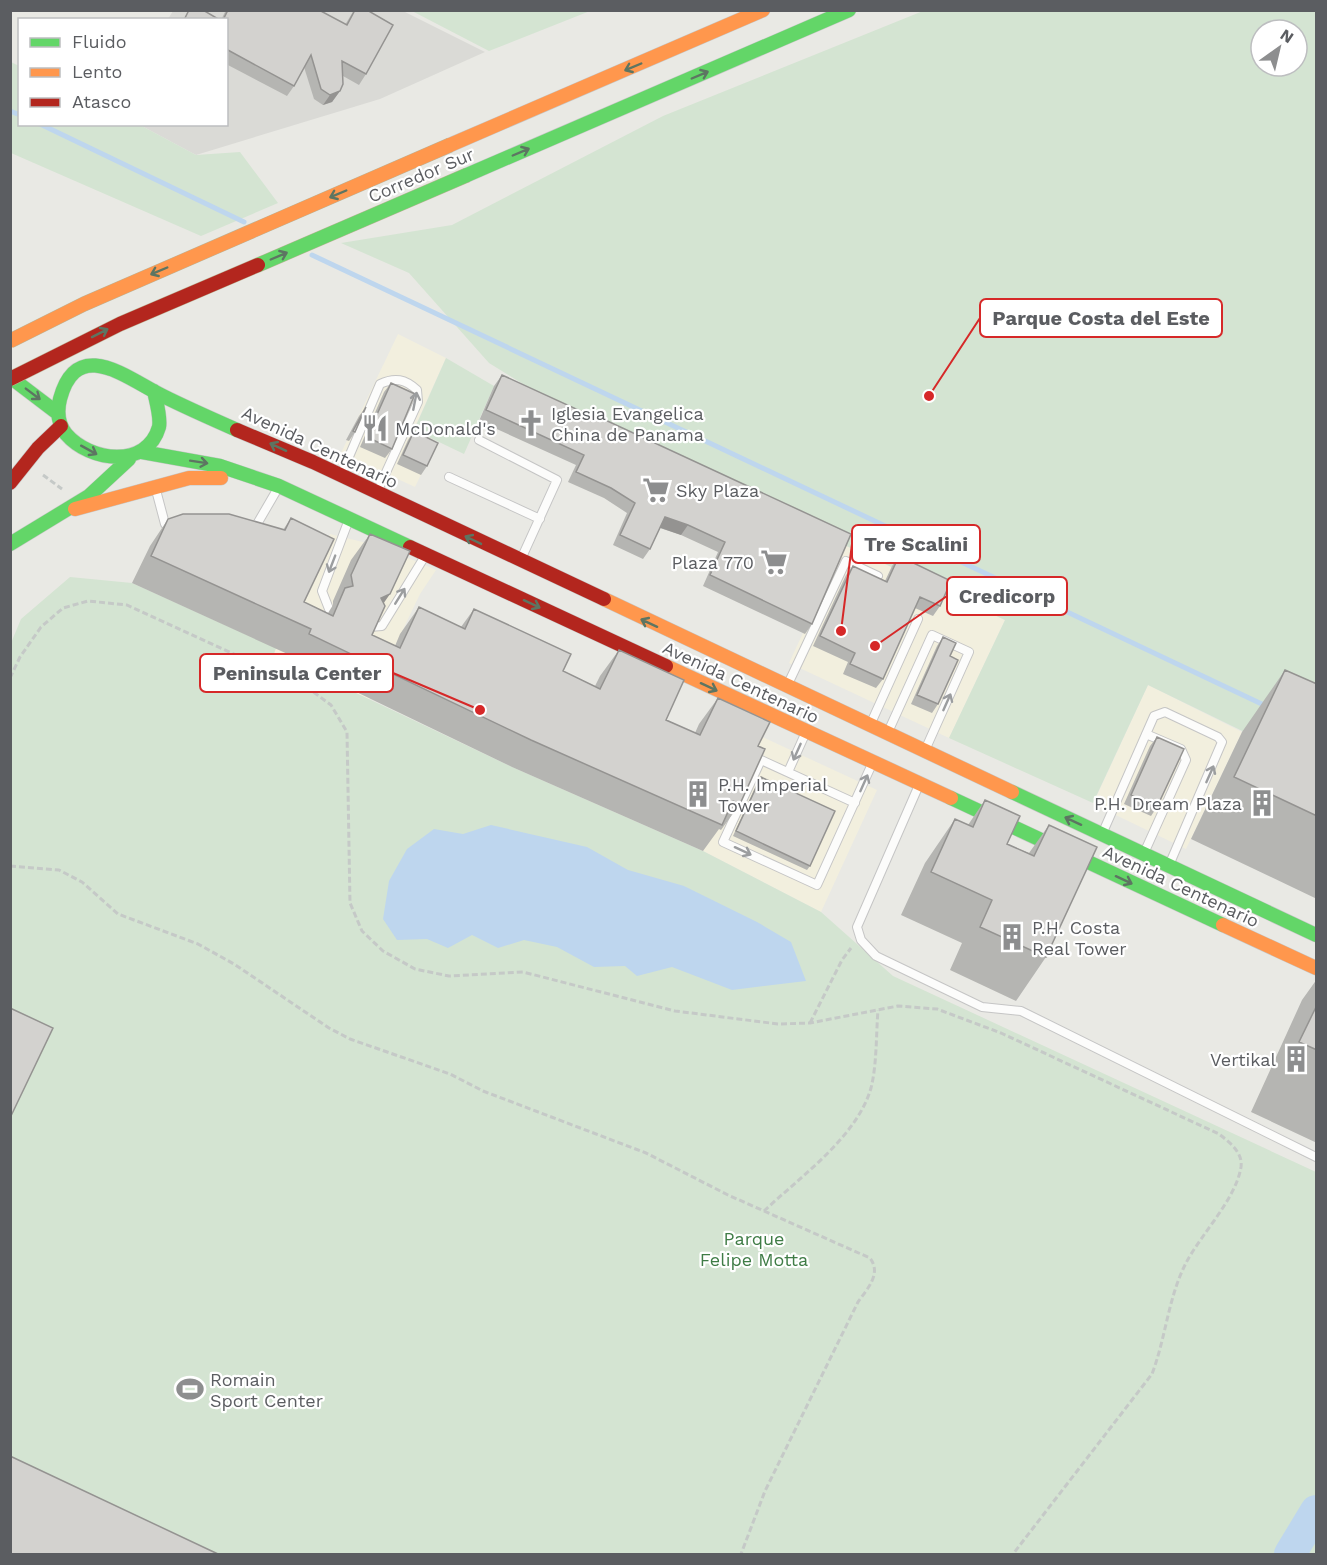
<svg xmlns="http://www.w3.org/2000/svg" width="1327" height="1565" font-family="'Work Sans',sans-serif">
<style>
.commercial{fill:#f2efde}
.industrial{fill:#dadad6}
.green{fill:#d4e4d2;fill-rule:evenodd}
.water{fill:#bed6ee}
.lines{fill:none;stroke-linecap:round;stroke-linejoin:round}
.stream{stroke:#bed6ee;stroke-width:5}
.river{stroke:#bed6ee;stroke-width:32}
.lane-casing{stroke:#c5c5c5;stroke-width:10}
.fast-casing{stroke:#c6c7c6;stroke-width:15}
.slow-casing{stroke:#c6c7c6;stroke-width:15}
.jam-casing{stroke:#c6c7c6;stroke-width:15}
.path{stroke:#c5c9c7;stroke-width:3;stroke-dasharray:6 3;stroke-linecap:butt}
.lane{stroke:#fcfcfb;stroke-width:8}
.fast{stroke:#63d668;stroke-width:14}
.slow{stroke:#ff974d;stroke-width:14}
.jam{stroke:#b3261e;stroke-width:14}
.fast-bridge-casing{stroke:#bbb397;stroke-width:15;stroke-linecap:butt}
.slow-bridge-casing{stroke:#bbb397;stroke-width:15;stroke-linecap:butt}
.jam-bridge-casing{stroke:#bbb397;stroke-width:15;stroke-linecap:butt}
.fast-bridge{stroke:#63d668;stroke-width:14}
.slow-bridge{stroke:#ff974d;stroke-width:14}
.jam-bridge{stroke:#b3261e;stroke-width:14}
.wall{fill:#b5b5b2}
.shaded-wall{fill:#949391}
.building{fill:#d3d2cf;stroke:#949391;stroke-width:1.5}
.oneway{stroke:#5d7562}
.oneway2{stroke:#9b9d9f}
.labels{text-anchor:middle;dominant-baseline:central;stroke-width:4.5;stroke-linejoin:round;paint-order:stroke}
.street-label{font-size:18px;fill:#5b5d61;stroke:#fff}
.poi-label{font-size:18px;fill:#5b5d61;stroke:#fff;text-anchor:start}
.park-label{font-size:18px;fill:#3f7c46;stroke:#fff}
.leader{fill:none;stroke:#d62828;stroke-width:2}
.callout-dot{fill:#d62828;stroke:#fff;stroke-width:2}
.callout{fill:#fff;stroke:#d62828;stroke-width:2}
.callout-label{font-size:20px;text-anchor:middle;font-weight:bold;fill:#5b5d61}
</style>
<rect width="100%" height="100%" fill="#e9e9e4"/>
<path class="commercial" d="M398,334L446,358L414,429L437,442L415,487L341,453Z
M330,534L383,547L436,570L420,594L369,700L273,654Z
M844,545L1005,620L949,738L789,663Z
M1148,685L1242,732L1186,849L1093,804Z
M758,735L877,790L821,912L703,851Z"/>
<path class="industrial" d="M173,11H403L485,52L380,99L196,155L140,125L226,124V20L168,19Z"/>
<path class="green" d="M412,11V10L590,11L489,51Z
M923,11H1316V767L1148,685L1093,803L949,738L1005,620L594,428L489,363L409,273L341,243L452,225L663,116ZM1261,30H1297V66H1261Z
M11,62L19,66L20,124L140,125L196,155L240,152L278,203L201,236L11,153Z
M446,358L494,386L464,454L414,430Z
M70,577L132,583L276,648L274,654L512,767L703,851L821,912L893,976L1316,1172V1554H11V643L21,619Z"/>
<path class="water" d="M491,825L587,847L628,870L684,886L757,922L791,942L806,981L732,990L672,967L637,976L625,966L594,967L557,947L524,940L498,948L472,935L448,948L427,939L397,940L383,919L389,881L407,849L434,829L463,834Z"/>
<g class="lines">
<path class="stream" d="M10,111L20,115
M40,124L244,222
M312,255L1266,706"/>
<path class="river" d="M1290,1554L1316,1511"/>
<defs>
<path id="lane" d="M479,440L557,480L522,557
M342,473L380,384C395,377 405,379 417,390L418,402L378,490
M449,477L540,519
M156,490L165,524L177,526
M253,531L278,488
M329,609L322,591L348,522
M369,627L382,626L425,556
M788,684L846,561L878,576
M871,723L918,619
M888,732L932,635L969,652L926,748
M788,772L806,732
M919,785L857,927L861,940L876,956L982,1007L1021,1011L1316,1157
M855,803L761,760L723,842L817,885L872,764
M1103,832L1154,716L1165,712L1218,737L1222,742L1170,863
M1145,851L1186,760L1181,749L1146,734"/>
<path id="fast" d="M467,175L849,10
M10,377L56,412
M154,391C156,401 161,417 159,427C147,469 90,462 66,434C58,424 57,411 60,399C77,335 128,379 163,396C187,408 212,419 237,430
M142,452L220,466L279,486L410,547
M10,544L89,496L129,459
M1012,792L1316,935
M951,798L1223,925"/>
<path id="slow" d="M450,145L763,10
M75,509L189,478H221
M604,599L1012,792
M666,666L951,798
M1223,925L1316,968"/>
<path id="jam" d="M237,430L313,462L604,599
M10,483L38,448L61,426
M410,547L666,666"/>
</defs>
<use href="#lane" class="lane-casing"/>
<use href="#fast" class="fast-casing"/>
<use href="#slow" class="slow-casing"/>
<use href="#jam" class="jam-casing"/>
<path class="path" d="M43,475L62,489
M10,678L20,657L41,627L63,608L88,601L127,605L308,688L331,705L347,732L350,903L362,931L383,951L415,969L449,976L523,972L675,1011L778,1024L810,1023L898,1006L937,1009L1001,1033L1219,1134C1229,1142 1243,1152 1241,1167C1236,1199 1201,1234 1186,1263C1168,1298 1166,1337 1152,1374L1013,1554
M10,866L59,870L82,882L118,914L198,944L234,964L329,1028L350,1039L450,1074L483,1091L646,1153L728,1195L870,1258C882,1274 867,1289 858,1302L765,1491L741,1554
M810,1023L842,960L851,948
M764,1211C800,1177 857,1137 871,1088C877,1064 876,1035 878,1010"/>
<use href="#lane" class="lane"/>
<use href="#fast" class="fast"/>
<use href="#slow" class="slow"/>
<use href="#jam" class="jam"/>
<defs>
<path id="fast-bridge" d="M258,265L467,175"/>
<path id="slow-bridge" d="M10,341L84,304L450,145"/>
<path id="jam-bridge" d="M10,379L120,324L258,265"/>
</defs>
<use href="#fast-bridge" class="fast-bridge-casing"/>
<use href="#slow-bridge" class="slow-bridge-casing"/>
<use href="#jam-bridge" class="jam-bridge-casing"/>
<use href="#fast-bridge" class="fast-bridge"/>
<use href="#slow-bridge" class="slow-bridge"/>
<use href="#jam-bridge" class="jam-bridge"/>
</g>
<path class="wall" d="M226,10H319L345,25L354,10H367L366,74L359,85L343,76L340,91L332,102L323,105L314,99L304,67L294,86L287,96L226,64V20H221Z
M502,375L599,420L812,624L805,634L703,586L718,552L681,535L660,528L650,549L643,559L613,545L627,513L604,498L568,482L576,465L479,421L494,386Z
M391,383L392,449L385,458L360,447L384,392Z
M366,407L355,432L349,441L346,440L359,416Z
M414,431L427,466L421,475L397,464L408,440Z
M291,518L304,602L328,613L333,605V601L351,560L370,534L384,604L372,635L395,646L400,634L419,607L461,627L474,609L563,671L595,686L600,676L619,650L666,720L695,733L699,724L718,698L758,746L740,804L721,830L719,829L703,851L512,767L290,660L292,656L132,583L150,546L168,519L283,530Z
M899,556L940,606L933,616L915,608L883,679L876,688L843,674L848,662L813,646L846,575L853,566L885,581L892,566Z
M943,637L950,656L938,704L932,713L911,704L937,646Z
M1285,670L1317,684V899L1191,839L1242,732Z
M1157,737V807L1151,816L1124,804L1150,746Z
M761,777L810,866L807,870L733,836L758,781Z
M985,800L1007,844L1029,853L1049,825L1046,957L1016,1001L950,970L962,943L901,915L925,863L955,819L968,825Z
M1317,979V1143L1251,1112L1302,1000Z"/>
<path class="shaded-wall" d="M340,91L332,102L323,105L330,95Z
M665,517L688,525L681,535L658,527Z
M390,594L372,620L381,598Z"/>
<path class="building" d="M189,10H203L220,20H184Z
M228,10H319L347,25L355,10H367L393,25L366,74L342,61L343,84L340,91L330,95L321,89L311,55L294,86L226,49V20H223Z
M502,375L600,420L601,418L851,534L812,624L710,575L725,542L688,525L665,517L650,549L620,535L635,503L611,488L576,472L584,455L486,410Z
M391,383L415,394L392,449L367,437Z
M366,407L355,432L353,431Z
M414,431L438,443L427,466L403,455Z
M183,514H229L285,530L291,518L334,539L304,602L333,616L345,588L353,586L351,575L370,534L410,551L390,594L381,598L385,606L372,635L400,648L419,607L465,629L474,609L571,654L563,671L600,689L619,650L684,680L666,720L700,735L718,698L770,722L758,746L765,749L740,804L733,801L722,825L531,740L309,634L311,629L151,556L168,519Z
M899,556L951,581L940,606L920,597L883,679L850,664L855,653L820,636L853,566L887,582Z
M943,637L956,643L950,656L958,660L938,704L917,695Z
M1285,670L1317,684V816L1234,777Z
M1157,737L1184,749L1157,807L1131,795Z
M761,777L835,811L810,866L736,831Z
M985,800L1020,816L1007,844L1034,856L1049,825L1097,847L1046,957L980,927L992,900L931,872L955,819L973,827Z
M1317,1005V1050L1299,1042Z
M10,1008L53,1028L10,1118Z
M10,1456L218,1554H10Z"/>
<defs><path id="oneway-shaft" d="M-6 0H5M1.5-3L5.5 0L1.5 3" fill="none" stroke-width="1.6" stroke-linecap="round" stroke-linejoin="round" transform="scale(1.5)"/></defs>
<g class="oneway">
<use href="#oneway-shaft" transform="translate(633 67) rotate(157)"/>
<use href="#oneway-shaft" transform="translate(700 75) rotate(-23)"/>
<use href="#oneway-shaft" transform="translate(521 152) rotate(-23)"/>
<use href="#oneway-shaft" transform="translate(338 194) rotate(157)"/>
<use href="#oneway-shaft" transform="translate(279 256) rotate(-23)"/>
<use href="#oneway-shaft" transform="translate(159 271) rotate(157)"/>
<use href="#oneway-shaft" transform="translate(100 333) rotate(-27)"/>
<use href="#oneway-shaft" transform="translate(33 394) rotate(37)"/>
<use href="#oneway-shaft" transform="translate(278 447) rotate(-155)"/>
<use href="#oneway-shaft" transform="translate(89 450) rotate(29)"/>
<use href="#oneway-shaft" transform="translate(199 462) rotate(9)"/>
<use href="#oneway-shaft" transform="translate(473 540) rotate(-154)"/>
<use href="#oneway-shaft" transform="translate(532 604) rotate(25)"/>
<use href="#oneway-shaft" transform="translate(649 623) rotate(-155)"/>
<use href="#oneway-shaft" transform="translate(709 687) rotate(25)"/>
<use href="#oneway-shaft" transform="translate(1073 821) rotate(-155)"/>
<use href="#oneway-shaft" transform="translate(1124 880) rotate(25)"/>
</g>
<g class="oneway2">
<use href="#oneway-shaft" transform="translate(415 401) rotate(-79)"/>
<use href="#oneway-shaft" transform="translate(332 564) rotate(111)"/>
<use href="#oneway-shaft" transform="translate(400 596) rotate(-58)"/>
<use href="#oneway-shaft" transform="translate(947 702) rotate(-66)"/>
<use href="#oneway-shaft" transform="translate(797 752) rotate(114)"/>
<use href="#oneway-shaft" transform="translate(1210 774) rotate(-66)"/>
<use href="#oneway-shaft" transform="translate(864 783) rotate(-66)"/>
<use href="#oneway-shaft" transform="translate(743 851) rotate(25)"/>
</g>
<defs>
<symbol id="church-bare" viewBox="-9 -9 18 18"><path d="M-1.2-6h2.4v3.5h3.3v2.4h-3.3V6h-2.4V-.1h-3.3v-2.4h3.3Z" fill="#8d8e8f" stroke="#fff" stroke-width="2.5" paint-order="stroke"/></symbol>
<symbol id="restaurant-bare" viewBox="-9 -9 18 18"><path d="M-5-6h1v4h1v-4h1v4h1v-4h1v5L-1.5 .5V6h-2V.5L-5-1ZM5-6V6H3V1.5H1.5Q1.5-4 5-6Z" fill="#8d8e8f" stroke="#fff" stroke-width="2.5" paint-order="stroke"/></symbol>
<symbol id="supermarket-bare" viewBox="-9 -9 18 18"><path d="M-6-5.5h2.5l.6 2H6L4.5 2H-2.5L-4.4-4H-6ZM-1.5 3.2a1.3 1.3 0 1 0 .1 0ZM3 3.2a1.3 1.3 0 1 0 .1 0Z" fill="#8d8e8f" stroke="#fff" stroke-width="2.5" paint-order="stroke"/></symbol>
<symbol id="building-bare" viewBox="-9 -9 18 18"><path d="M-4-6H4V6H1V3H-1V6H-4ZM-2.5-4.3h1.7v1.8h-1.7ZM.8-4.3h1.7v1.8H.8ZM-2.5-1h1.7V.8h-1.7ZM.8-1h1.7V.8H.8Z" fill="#8d8e8f" stroke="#fff" stroke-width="2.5" paint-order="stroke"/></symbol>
<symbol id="stadium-bare" viewBox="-9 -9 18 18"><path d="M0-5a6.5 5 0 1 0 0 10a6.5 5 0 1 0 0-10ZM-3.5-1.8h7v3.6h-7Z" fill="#8d8e8f" stroke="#fff" stroke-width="2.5" paint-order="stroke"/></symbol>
</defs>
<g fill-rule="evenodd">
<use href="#church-bare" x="512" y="404" width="38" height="38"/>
<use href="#restaurant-bare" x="356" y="409" width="38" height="38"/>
<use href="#supermarket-bare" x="637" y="471" width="38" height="38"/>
<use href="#supermarket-bare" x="755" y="543" width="38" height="38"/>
<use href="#building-bare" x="679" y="775" width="38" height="38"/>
<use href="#building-bare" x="1243" y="784" width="38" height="38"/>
<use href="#building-bare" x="993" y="918" width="38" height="38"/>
<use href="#building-bare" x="1277" y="1040" width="38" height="38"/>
<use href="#stadium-bare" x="171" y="1370" width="38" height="38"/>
</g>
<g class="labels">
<g class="street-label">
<text transform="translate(421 175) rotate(-23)">Corredor Sur</text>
<text transform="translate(320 447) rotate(25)">Avenida Centenario</text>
<text transform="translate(741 682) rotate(25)">Avenida Centenario</text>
<text transform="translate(1181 886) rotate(25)">Avenida Centenario</text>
</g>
<g class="poi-label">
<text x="551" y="413">Iglesia Evangelica<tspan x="551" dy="21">China de Panama</tspan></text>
<text x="395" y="428">McDonald's</text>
<text x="676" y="490">Sky Plaza</text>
<text x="754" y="562" text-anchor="end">Plaza 770</text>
<text x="718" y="784">P.H. Imperial<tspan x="718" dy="21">Tower</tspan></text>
<text x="1242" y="803" text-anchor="end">P.H. Dream Plaza</text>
<text x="1032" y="927">P.H. Costa<tspan x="1032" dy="21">Real Tower</tspan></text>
<text x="1276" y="1059" text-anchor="end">Vertikal</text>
<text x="210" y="1379">Romain<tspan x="210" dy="21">Sport Center</tspan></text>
</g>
<g class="park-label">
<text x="754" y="1238">Parque<tspan x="754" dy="21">Felipe Motta</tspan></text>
</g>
</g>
<path class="leader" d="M929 396L980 318M841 631L852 544M875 646L947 596M480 710L393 673"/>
<g class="callout-dot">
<circle cx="929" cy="396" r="6"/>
<circle cx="841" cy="631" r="6"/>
<circle cx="875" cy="646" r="6"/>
<circle cx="480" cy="710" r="6"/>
</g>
<g class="callout">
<rect x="980" y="299" width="242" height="38" rx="6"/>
<rect x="852" y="525" width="128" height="38" rx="6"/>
<rect x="947" y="577" width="120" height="38" rx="6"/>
<rect x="200" y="654" width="193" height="38" rx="6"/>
</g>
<g class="callout-label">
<text x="1101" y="325">Parque Costa del Este</text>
<text x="916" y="551">Tre Scalini</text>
<text x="1007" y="603">Credicorp</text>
<text x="297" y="680">Peninsula Center</text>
</g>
<rect width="1327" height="1565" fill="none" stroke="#5b5d61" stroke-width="24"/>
<rect x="18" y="18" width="210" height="108" fill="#ffffff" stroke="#bdbec0" stroke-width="1.5"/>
<rect x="30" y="38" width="30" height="9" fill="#63d668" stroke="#bdbec0" stroke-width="1.5"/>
<text x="72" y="48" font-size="18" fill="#5b5d61">Fluido</text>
<rect x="30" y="68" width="30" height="9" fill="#ff974d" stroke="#bdbec0" stroke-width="1.5"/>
<text x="72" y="78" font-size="18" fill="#5b5d61">Lento</text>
<rect x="30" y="98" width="30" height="9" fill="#b3261e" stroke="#bdbec0" stroke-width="1.5"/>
<text x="72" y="108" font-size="18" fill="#5b5d61">Atasco</text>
<g transform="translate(1279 48) rotate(34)"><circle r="28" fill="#ffffff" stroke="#bdbec0" stroke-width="1.5"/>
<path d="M0-4.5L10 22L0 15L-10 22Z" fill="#8d8e8f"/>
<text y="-9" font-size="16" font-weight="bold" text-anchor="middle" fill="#5b5d61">N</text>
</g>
</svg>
